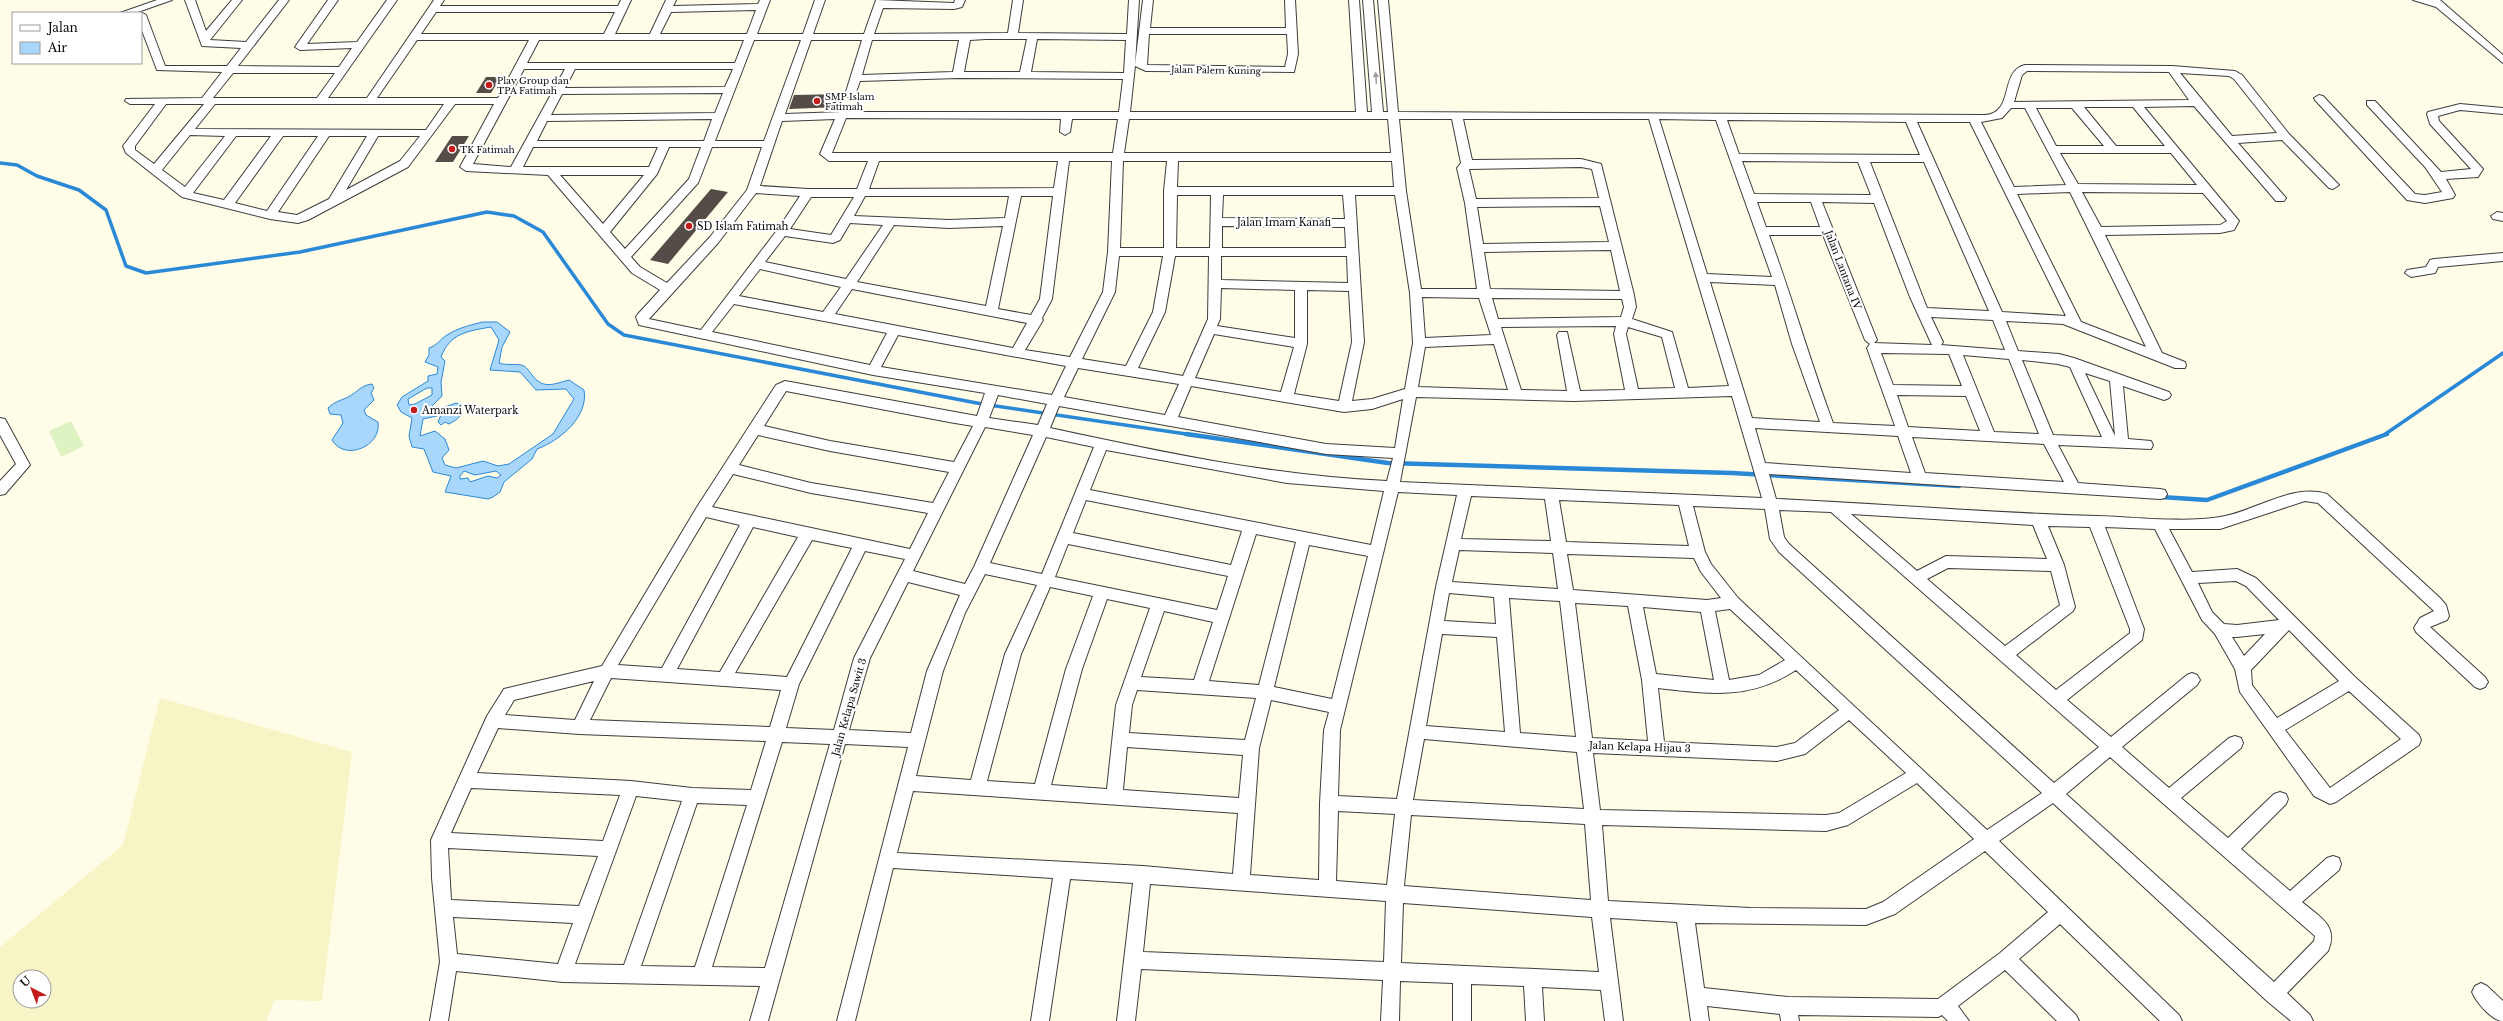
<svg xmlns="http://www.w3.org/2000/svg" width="2503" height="1021" font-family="'Libre Baskerville',serif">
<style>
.farmland{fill:#f7f5c6;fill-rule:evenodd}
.pitch{fill:#dff2c2}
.water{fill:#a8d7fb;stroke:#2a89d7;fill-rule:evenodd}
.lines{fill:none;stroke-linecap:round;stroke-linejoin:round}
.stream-far1{stroke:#2a89d7;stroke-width:3.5}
.stream{stroke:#2a89d7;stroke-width:4.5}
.building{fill:#544c46}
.minor-casing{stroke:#3d3d3d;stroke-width:2}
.minor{fill:#fff;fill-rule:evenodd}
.oneway{fill:#9d9d9d}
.poi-dot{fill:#c31b1a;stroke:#fff;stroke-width:1.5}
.labels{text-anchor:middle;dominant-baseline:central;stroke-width:4;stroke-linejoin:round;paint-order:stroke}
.far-street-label{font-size:9px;fill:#0a0a0a;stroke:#fff}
.far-poi-label{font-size:9px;fill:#0a0a0a;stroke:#fff;text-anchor:start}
.street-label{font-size:10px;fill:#0a0a0a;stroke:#fff}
.poi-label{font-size:10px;fill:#0a0a0a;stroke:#fff;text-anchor:start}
</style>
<rect width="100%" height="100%" fill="#fffce8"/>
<path class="farmland" d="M160,698L352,752L322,1001L274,1000L267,1021H0V947L123,845ZM20,977H44V1001H20Z"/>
<path class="pitch" d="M71,421L84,446L61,457L49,431Z"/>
<path class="water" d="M483,322H497L510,332L502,347L499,363C508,366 518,363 524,366C527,368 530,372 532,375C544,390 553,384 569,380L584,390C589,417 559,441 537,449L532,459L504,482L500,492L493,497L488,499L445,492L451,476L433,472L424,449L412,447L409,436L412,418L401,412L397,405L402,397L428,381V376L437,374L438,367L425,362L429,355V348C438,345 440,339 447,335C458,328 470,325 483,322ZM491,327L499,340L490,370L520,372L536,390L566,389L574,399L553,434L509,464L498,466L483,461L456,468L445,465L442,458L449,450L445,439L435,431L420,436L423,419L441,415L438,422L441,425L445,422L449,424C459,419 462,416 462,405L456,403L445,407L444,410L424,414L442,396L441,382L445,361L441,357C450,333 468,331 491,327ZM427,388H432V395L415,404L409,405L408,399ZM464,471L475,475L496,471L501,475L497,478L488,476L470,482L468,478L460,479V476Z
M372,384L374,388L371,393L374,400L364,410L366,415L378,422C382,446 345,462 332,440L343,423L341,415L330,414L328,408C336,400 345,400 353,394C360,389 363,385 372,384Z"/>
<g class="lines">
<path class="stream-far1" d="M0,163L17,165L37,176L79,190L106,210L126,266L146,273L300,252L487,212L514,216L543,232L608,324L624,335L982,404L1193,435
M2384,435L2503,353"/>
<path class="stream" d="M1186,434L1388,463L1732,473L1959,486
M2161,497L2207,500L2387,434"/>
</g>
<path class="building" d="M486,77H501L491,93H476Z
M844,94L840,107L789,109L794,95Z
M452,136H469L453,162H435Z
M711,189L728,192L668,264L650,260Z"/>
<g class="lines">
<defs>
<path id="minor" d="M157,0H172L135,13H120Z
M185,0H195L206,31L232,0H242L210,40L246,42L279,0H289L238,66L339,67L352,48L300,50L295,47L328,0H338L307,44L357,42L387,0H397L328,98H367L434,0H444L440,6H618L621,0H631L615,34H650L666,0H676L673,6L758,4L760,0H770L757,34H803L815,0H825L813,34H864L876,0L954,3L955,0H965L962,7L954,9L883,8L874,34L1008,33L1013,0H1023L1018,33L1127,34L1129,0H1139L1135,65L1143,0H1153L1150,28H1286L1285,0H1295L1298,54L1294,72L1146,71L1135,66L1130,112H1356L1349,0H1359L1367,112H1372L1363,0H1373L1383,112H1388L1378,0H1388L1398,112L1985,115C2015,113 1999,71 2025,65L2172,66L2235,71L2242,75L2289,134L2339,185L2333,189L2329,188L2282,140L2238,143L2286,198L2284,201H2276L2194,106L2144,107L2239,221L2234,230L2220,233L2105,235L2162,353L2185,362L2186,365L2185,368H2175L2063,324L2006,321L2018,351L2059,354L2074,358L2169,392L2171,395L2169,398L2164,400L2123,386L2128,439L2151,441L2153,445L2151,449L2058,445L2078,483L2160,489L2165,490L2167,494L2165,498L2160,499L1769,474L1776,499C1883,504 1990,513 2096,516C2134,517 2183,523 2220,517C2254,512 2291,483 2327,494L2440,598L2446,605L2449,616L2447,620L2430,627L2485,677L2488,682L2485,687L2480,689L2475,687L2416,632L2414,628L2420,618L2434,611L2318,503L2305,501L2220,529H2169L2192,572L2237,569L2256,578L2355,677L2419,735L2421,740L2419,745L2336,802L2330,804L2314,796L2240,692L2235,669L2215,634L2202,620L2155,529L2105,527L2144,629L2142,640L2067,700L2111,737L2187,675L2192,673L2197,675L2200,680L2197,685L2122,747L2169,788L2229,738L2235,736L2241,738L2243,743L2241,748L2181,798L2228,838L2274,794L2280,792L2286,794L2288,799L2286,804L2241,849L2290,891L2327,858L2333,856L2339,858L2341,864L2339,870L2302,902C2320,917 2339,926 2328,951L2287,993L2310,1015L2313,1021H2291L2267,1001L2053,803L1999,841L2179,1015L2182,1021H2160L2060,924L2019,959L2076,1015L2079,1021H2057L2005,970L1958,1006L1969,1021H1948L1942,1015L1938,1017L1798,1015L1799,1021H1781L1780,1014L1707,1006L1709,1021H1691L1677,922L1610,918L1623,1021H1605L1601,990L1542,987L1544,1021H1526L1524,986L1471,984V1021H1453V983L1400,981L1399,1021H1381L1383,980L1141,969L1135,1021H1117L1133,883L1070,879L1049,1021H1031L1053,878L893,868L855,1021H837L908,747L845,744L768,1021H750L760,986L563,982L456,971L448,1021H430L440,962L432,878L431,840L487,716L504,689L602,666L697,507L776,385L785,381L977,416L985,393L873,375L639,325L636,317L638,314L660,290L632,273L548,175L466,171L460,167L494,104H455L408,167L308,220L298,223L270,219L182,197L126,153L123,146L155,104H130L125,101L126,99L202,98L222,72L157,70L141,28V13H137L141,12L146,15L165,66H227L241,48L202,46ZM756,10L747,34H660L671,12ZM436,12H615L604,34H421ZM1149,34H1287L1288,54L1285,67L1147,65ZM986,39H1027L1020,72H964L970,40ZM1037,39L1126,40L1124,73L1031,72ZM417,40H529L498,98H377ZM539,40H744L735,63H527ZM754,40H801L764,141H715ZM811,40H862L845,95L850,98L855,95L860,81L958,78L1123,79L1119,112H842L785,114ZM872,40H959L953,72L862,75ZM524,69H565L511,167L473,164ZM575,69H733L725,87L565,88ZM2027,71L2169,72L2189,100L2014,102L2022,75ZM233,73H335L317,98H213ZM2180,73L2229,76L2234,79L2277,133L2232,136ZM723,93L715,113L551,115L562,94ZM166,104H204L154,164L135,150V146ZM215,104H444L426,130L195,129ZM2084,107H2133L2165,146H2116ZM2011,108H2025L2066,185L2014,187L1981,122L2002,118ZM2036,108H2072L2104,146H2056ZM846,118L1061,119L1060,132L1065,135L1070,132L1072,119H1118L1113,153H832ZM712,119L704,141H537L547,121ZM835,119L820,154L829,161H868L857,189H808L760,186L782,121ZM1129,119H1388L1391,153H1124ZM1399,119H1452L1461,163L1457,168L1465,203L1477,289H1421L1406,191ZM1463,119H1649L1729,386L1688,388L1672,332L1632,319L1636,307L1634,295L1601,164L1581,159L1472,160ZM1659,119L1716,120L1772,277L1707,274ZM1727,120L1906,122L1920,155L1739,154ZM1917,122H1970L2066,316L2002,312ZM190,135L225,136L185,187L162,170ZM236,136H271L224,200L193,193ZM283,136H318L267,211L235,203ZM329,136H367L329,199L297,215L278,212ZM378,136H420L400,161L346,190ZM533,147H658L649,167H523ZM669,147H701L689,179L625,249L610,232L657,174ZM712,147H762L747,190L710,237L667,283L640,267L631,257L698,183ZM2060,153H2171L2197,185L2078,184ZM879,161H1058L1054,188L869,189ZM1069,161H1112L1108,252L1103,292L1070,357L1025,350L1043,320L1042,318L1052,299ZM1123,161H1167L1164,191V248H1120ZM1178,161H1392L1394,187H1177ZM1742,161L1858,162L1871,195L1754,194ZM1870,162H1924L1989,311L1927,308ZM1581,167L1592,169L1599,198L1476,199L1469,169ZM560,175H644L603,224ZM2070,192L2146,347L2081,322L2017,194ZM2082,192L2203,193L2227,221L2220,225L2101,227ZM756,193L800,196L778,229L701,330L649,319L718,243ZM1177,195H1211L1210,248H1176ZM1223,195H1343L1345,219L1222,218ZM1355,195H1395L1410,293L1413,343L1405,389L1372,399L1352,401L1364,342ZM865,196H1009L1005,218L949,220L854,216ZM1021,196H1053L1040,299L1031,315L998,309ZM811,197H854L831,235L790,229ZM1757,202H1811L1820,227H1766ZM1822,202L1874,203L1910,297L1932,345L1874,343L1877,340ZM1600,206L1609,242L1483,244L1477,207ZM850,223L883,225L846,279L765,262L785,236L833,243L840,240ZM894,225L949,228L1003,226L986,306L857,282ZM1222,226L1345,227L1346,248H1222ZM1769,235H1823L1865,340L1870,344L1867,348L1895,426L1833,423C1810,361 1792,297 1769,235ZM1611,250L1620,291L1490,289L1484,252ZM1119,256H1163L1153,312L1126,366L1082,359L1115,292ZM1175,256H1209L1208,319L1183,376L1138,368L1165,312ZM1221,256H1347L1348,283L1221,280ZM760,269L841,287L823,312L739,296ZM1710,282L1775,285L1792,344L1820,422L1752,418ZM1221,288L1295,290V338L1217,326L1220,319ZM852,289L1027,323L1013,348L835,314ZM1307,290L1349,291L1352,342L1339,401L1294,394L1307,344ZM1422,297L1479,298L1491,335L1425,338ZM1492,298L1622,299L1624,307L1621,317L1498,319ZM734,304L887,333L870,365L712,332ZM1931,317L1993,320L2005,350L1941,345L1943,342ZM1616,326L1614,334L1625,390L1580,391L1567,332H1559L1557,335L1567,391L1521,390L1501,327ZM1628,327L1662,337L1675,388L1638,389L1626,334ZM1214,334L1294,347L1281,392L1195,378ZM898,335L1066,366L1052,395L881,367ZM1494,344L1508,390L1418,387L1425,347ZM1881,353L1949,354L1962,386L1893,385ZM1963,355L2009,359L2039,434L1994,432ZM2022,360L2058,364L2070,367L2102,437L2053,435ZM1078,368L1179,384L1165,415L1064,397ZM2085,373L2110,381L2115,436ZM1191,386L1344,412L1372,409L1403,399L1395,448L1326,444L1178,417ZM786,391L949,422L973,426L954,462L830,441L764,426ZM998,395L1047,404L1038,425L989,418ZM1897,395L1966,396L1980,431L1908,427ZM1732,396L1762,498L1400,482L1416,397L1574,401ZM1059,406L1326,454L1393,458L1387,481C1273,476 1161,452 1050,428ZM985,427L1033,435L974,567L965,584L913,571ZM1755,428L1898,436L1911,473L1765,463ZM758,435L830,451L949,472L933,503L811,483L739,465ZM1046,437L1094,447L1042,574L990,563ZM1912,437L2044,444L2064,482L1925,473ZM1106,450L1287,483L1384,491L1371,545L1090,490ZM733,474L811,493L928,513L910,549L712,507ZM1398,492L1457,495L1436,587L1397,799L1338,796L1340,730ZM1471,496L1545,499L1551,541L1461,539ZM1086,500L1242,531L1231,565L1073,533ZM1559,500L1679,505L1689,546L1566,542ZM1693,506L1765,509L1770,539L1779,552L2042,793L1987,830L1738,598L1711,564L1705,552ZM1779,510L1831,512L2099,747L2054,783L1789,544L1784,537ZM1851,514L2033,525L2047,559L1946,556L1917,571ZM706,517L740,525L662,668L618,665ZM2048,526L2090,527L2130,629V633L2056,690L2016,655L2073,611L2075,607L2064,565ZM753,527L798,537L720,672L677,669ZM1256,534L1296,542L1259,685L1209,681ZM812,540L852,548L787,677L735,673ZM1068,544L1228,576L1217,610L1055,577ZM1309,545L1368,556L1332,699L1274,687ZM1459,550L1553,553L1558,589L1452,582ZM865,551L905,559L854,658L834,730L786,728L799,684ZM1567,554L1694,558L1701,572L1721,598L1707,600L1573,590ZM1948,568L2051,571L2060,605L2005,646L1927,579ZM985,574L1037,585L1005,654L971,780L916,776L943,671L965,613ZM2236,581L2246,586L2279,620L2237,625L2224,624L2212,612L2198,583ZM908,582L960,595L927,671L911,733L849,730L870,658ZM1050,587L1093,596L1066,669L1035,784L987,781L1021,654ZM1449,593L1494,597L1496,624L1444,621ZM1509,598L1560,601L1576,737L1520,733ZM1107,599L1150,608L1116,705L1107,789L1051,785L1082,669ZM1575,603L1628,606L1642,680L1648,741L1592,738ZM1643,607L1701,612L1714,680L1656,674ZM1730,609L1785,660L1759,675L1729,680L1715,611ZM1164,611L1213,622L1194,680L1141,677ZM2289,630L2339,681L2277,718L2252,685L2251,670ZM1442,634L1497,637L1505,732L1426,726ZM2265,634L2244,656L2232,637H2237ZM1796,670L1839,710L1795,743L1777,747L1664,742L1658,688C1710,694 1750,700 1796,670ZM611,678L781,690L770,727L590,720ZM594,681L575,720L505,715L514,700ZM1137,690L1256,698L1245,740L1129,733L1132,705ZM2349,691L2401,739L2330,788L2285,730ZM1271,700L1329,712L1324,730L1320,803L1319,880L1250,875L1259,748ZM1849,720L1906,773L1839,813L1826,815L1600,810L1593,753L1777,761L1805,754ZM498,728L579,734L766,741L751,790L692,788L631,781L477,773ZM1424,739L1577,752L1584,809L1413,800ZM782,742L830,744L765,968L712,967ZM1127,747L1243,755L1239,798L1123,790ZM2110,757L2315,936L2314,941L2274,982L2066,794ZM1917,783L1974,839L1883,902L1866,909L1751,908L1608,901L1602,825L1826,831L1848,825ZM471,788L620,795L603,841L451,833ZM913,791L1238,813L1233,874L1143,866L897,853ZM636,796L682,801L624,965L575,964ZM697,803L747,805L695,967L641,966ZM1338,811L1395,814L1387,885L1336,881ZM1411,815L1585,824L1591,900L1404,886ZM448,848L598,856L579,906L451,900ZM1985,851L2048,912L2000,953L1938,999L1788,997L1704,988L1695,923L1866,925L1895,914ZM1150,884L1386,901L1384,962L1143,952ZM1403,903L1592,917L1599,972L1401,963ZM453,917L573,923L558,964L457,954Z
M2413,0H2440L2503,55V63L2436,7Z
M2319,95L2323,96L2415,194L2425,195L2442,192L2425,167L2367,105V101H2375L2441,172L2471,169L2430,124L2427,114L2428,112L2460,104L2503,108V114L2460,110L2438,116L2439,121L2483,169L2478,177L2446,179L2455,195L2453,198L2425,203L2407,200L2315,100L2314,98Z
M2497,212L2503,213V221L2493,219L2491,216Z
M2503,253V261L2438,267L2435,273L2411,277L2405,273L2407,270L2426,267L2430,260L2434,259Z
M0,418L5,419L30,465L5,494L0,495V481L16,464L0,435Z
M2481,983L2487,986L2503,1001V1021C2492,1021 2476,1002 2472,992L2475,986Z"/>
</defs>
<use href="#minor" class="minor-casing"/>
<use href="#minor" class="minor"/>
</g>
<defs><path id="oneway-solid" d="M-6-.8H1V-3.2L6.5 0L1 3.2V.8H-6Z"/></defs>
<use class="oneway" href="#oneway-solid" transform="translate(1376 78) rotate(-94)"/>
<g class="poi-dot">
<circle cx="489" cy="85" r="4"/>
<circle cx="817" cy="101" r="4"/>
<circle cx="452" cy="149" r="4"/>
<circle cx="689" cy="226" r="4"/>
<circle cx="414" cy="410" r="4"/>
</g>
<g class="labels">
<g class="far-street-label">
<text transform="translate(1216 70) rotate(1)">Jalan Palem Kuning</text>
</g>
<g class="far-poi-label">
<text x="497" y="80">Play Group dan<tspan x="497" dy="10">TPA Fatimah</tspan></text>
<text x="825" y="96">SMP Islam<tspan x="825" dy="10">Fatimah</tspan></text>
<text x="460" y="149">TK Fatimah</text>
</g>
<g class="street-label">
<text x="1284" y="222">Jalan Imam Kanafi</text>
<text transform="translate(1843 270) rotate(69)">Jalan Lantana IV</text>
<text transform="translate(849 707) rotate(-74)">Jalan Kelapa Sawit 3</text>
<text transform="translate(1640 747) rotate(2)">Jalan Kelapa Hijau 3</text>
</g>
<g class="poi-label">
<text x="697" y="226">SD Islam Fatimah</text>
<text x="422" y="410">Amanzi Waterpark</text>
</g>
</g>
<rect x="12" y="12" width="130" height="52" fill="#ffffff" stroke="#9d9d9d"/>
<rect x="20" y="25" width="20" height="6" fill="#ffffff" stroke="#9d9d9d"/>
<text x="48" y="32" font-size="12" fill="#0a0a0a">Jalan</text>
<rect x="20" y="42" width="20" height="12" fill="#a8d7fb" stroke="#9d9d9d"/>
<text x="48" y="52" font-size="12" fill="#0a0a0a">Air</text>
<g transform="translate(32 989) rotate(318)"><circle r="19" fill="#ffffff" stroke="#9d9d9d"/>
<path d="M0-3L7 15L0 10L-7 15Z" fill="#c31b1a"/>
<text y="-6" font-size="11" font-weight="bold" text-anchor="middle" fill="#0a0a0a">U</text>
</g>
</svg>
